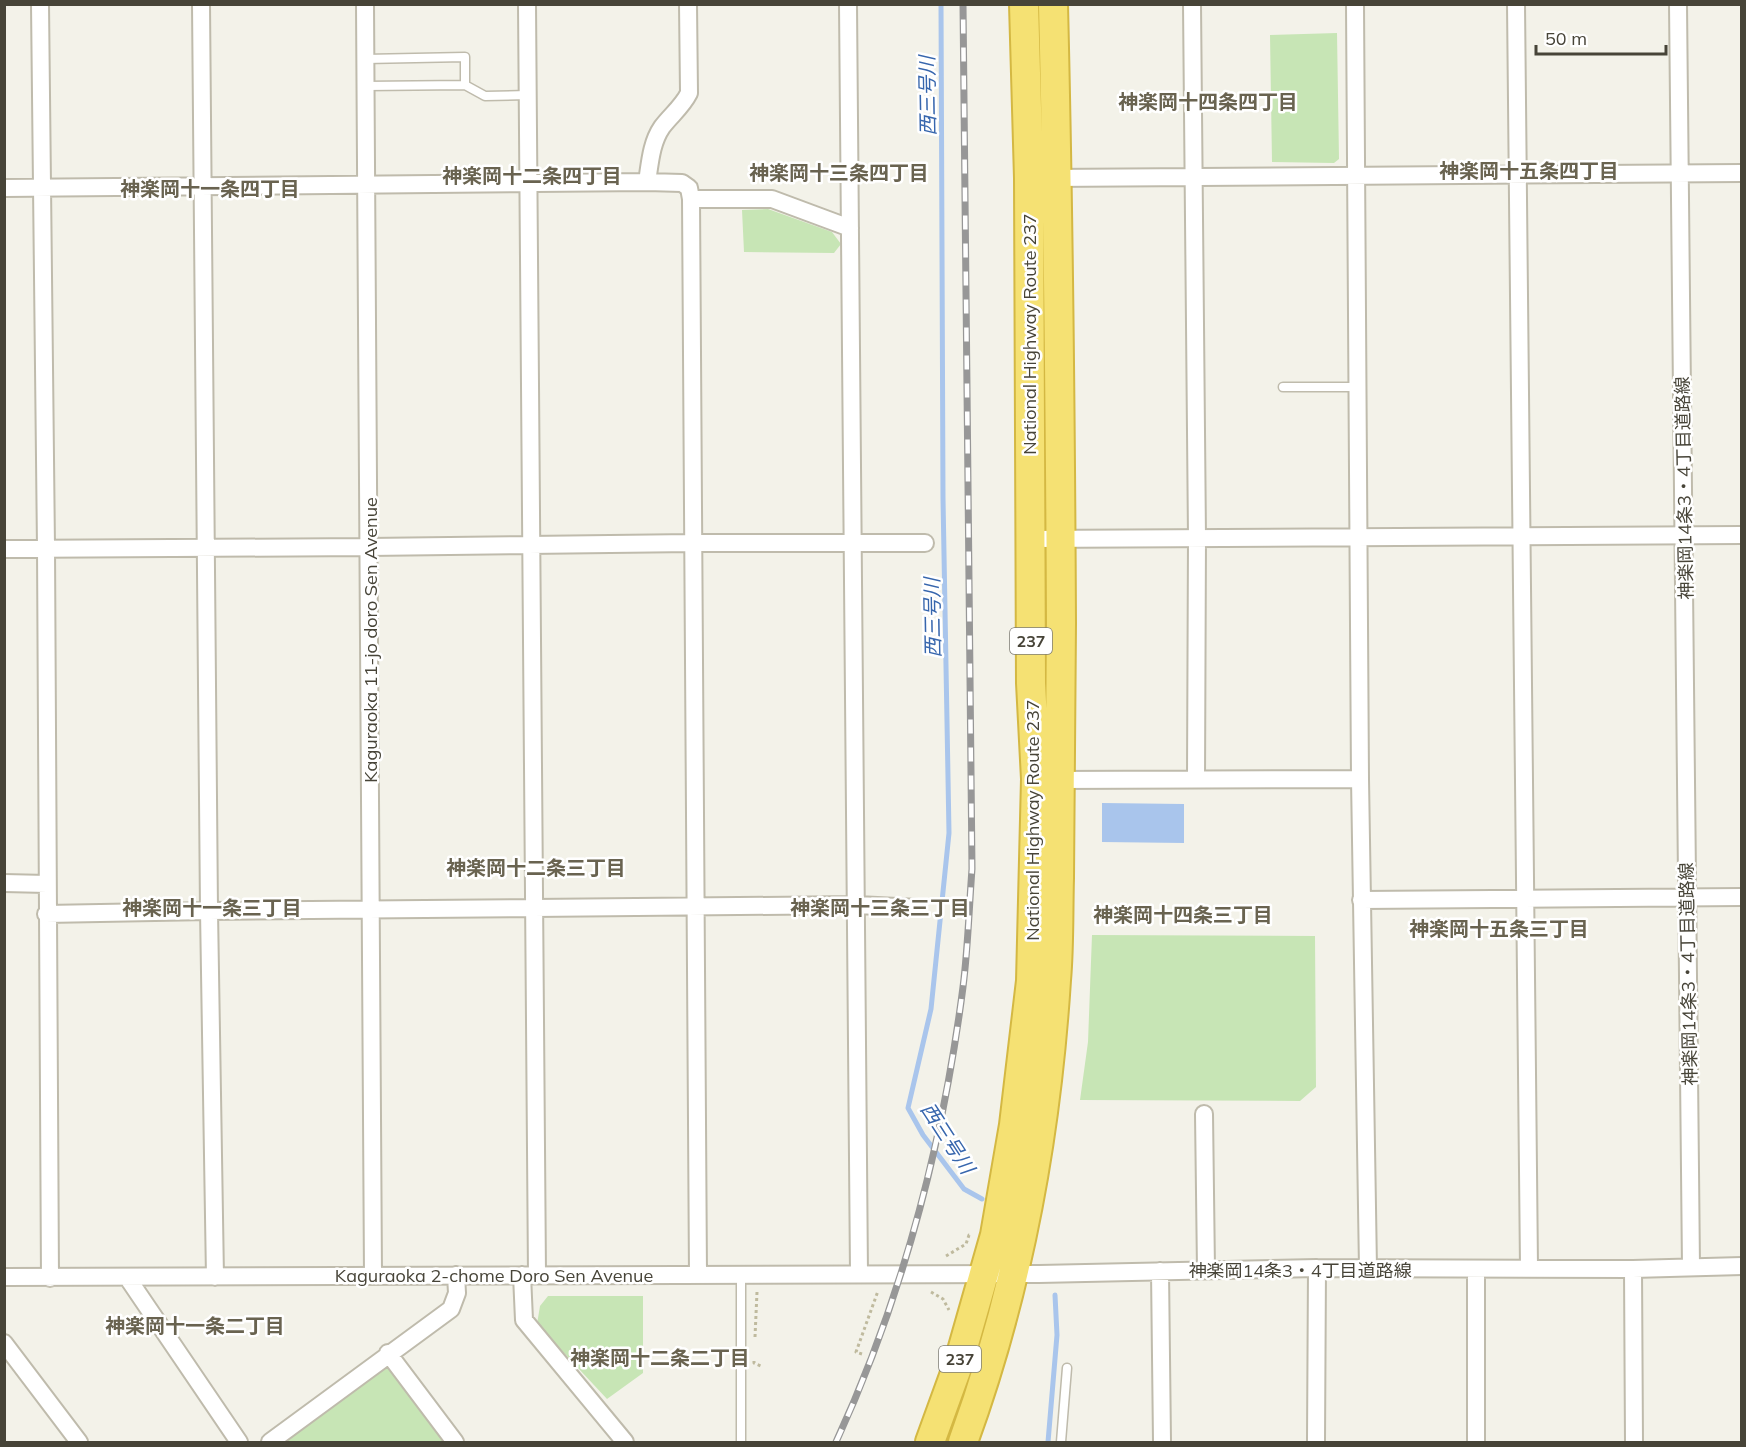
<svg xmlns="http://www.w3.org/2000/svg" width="1746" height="1447" font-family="Mulish,'Noto Sans JP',sans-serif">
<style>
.green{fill:#c7e5b5}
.water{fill:#a9c5ec}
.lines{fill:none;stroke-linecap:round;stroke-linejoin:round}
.stream{stroke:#a9c5ec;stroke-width:5}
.lane-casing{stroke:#bfbbac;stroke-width:11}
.street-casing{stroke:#bfbbac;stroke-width:20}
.highway-casing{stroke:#d4b843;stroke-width:32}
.path{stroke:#bfba9e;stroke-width:3;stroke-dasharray:3 3;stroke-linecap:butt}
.lane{stroke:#fff;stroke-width:8}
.street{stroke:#fff;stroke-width:16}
.highway{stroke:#f5e173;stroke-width:28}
.rail-casing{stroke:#979797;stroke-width:7}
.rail{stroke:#fff;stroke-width:4.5;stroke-dasharray:14;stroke-linecap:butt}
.labels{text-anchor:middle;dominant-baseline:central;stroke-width:5;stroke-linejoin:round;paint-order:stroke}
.shield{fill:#fff;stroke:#7e7c74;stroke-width:1.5}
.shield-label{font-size:16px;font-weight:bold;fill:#474438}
.street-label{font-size:18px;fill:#474438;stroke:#fff}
.water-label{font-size:20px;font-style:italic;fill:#3766ad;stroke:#fff}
.neighbourhood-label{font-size:20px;font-weight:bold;fill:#696350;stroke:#fff}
</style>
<rect width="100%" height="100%" fill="#f3f2e9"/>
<path class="green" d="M1337,33L1339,159L1334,163L1272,162L1270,35Z
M768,209L832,232L841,244L834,253L744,252L742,210Z
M1092,935L1315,936L1316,1087L1300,1101L1080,1100L1088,1042Z
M548,1296H643V1373L607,1399L537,1324L540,1306Z
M388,1353L455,1442H270Z"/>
<path class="water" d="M1102,803L1184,804V843L1102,842Z"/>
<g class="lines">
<path class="stream" d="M941,4L943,498L949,833L931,1009L908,1108L923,1135L964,1189L982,1199
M1048,1442L1057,1335L1055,1295"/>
<defs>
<path id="lane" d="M465,85L485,96L528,95
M365,86L465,85V57L365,59
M1283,387H1358
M741,1442V1274
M1061,1442L1067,1368"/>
<path id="street" d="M40,4L46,548L50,1278
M201,4L209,911L215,1277
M365,4L373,1276
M527,4L537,1275
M688,4L689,93C682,107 671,115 662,127C651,143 650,163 647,182L682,183L689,188L691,199H772L850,228
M848,4L859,1274
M1192,4L1197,538L1196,779
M1355,4L1360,779L1368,1268
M1516,4L1529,1267
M1678,4L1691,1267
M1049,178L1742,173
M4,188L647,182
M691,199L698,1275
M1030,539L1742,535
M4,549L369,547L692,543H925
M1051,780L1360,779
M4,883L47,884
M1361,900L1742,897
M46,914L209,911L857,905L918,908
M1204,1114L1206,1270
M1476,1269V1442
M1633,1269L1634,1442
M1160,1271L1162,1442
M522,1275L524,1320L625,1442
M4,1277L1039,1274L1317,1268L1633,1269L1742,1266
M127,1277L239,1442
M4,1343L79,1442
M388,1353L455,1442
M270,1442L451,1309L457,1293L456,1275
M1316,1442L1317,1268"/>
<path id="highway" d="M930,1442L958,1365L995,1235L1014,1125L1031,981L1036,779L1031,683L1029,178L1024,4
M963,1442C1017,1294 1046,1138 1056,980C1059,946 1058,912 1059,878C1060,793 1061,708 1061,623C1060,417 1058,211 1053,4"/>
</defs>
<use href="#lane" class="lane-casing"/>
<use href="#street" class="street-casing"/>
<use href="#highway" class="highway-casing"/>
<path class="path" d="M946,1256L966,1244L969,1235H971
M931,1292L943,1299L949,1310
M755,1337L757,1292
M862,1354L856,1352L878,1291
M754,1361V1363L761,1366"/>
<use href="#lane" class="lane"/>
<use href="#street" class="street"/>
<use href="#highway" class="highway"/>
<defs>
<path id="rail" d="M836,1442C902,1299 943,1143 963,987C968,948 969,908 972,869L963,4"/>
</defs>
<use href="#rail" class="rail-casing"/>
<use href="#rail" class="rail"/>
</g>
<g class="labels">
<g class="shield">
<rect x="1010" y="628" width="42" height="26" rx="4.5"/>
<rect x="939" y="1346" width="42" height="26" rx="4.5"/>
</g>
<g class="shield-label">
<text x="1031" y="641">237</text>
<text x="960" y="1359">237</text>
</g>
<g class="street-label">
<text transform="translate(1029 334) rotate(-90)">National Highway Route 237</text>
<text transform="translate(1684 488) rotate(-91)">神楽岡14条3・4丁目道路線</text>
<text transform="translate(370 640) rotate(-90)">Kaguraoka 11-jo doro Sen Avenue</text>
<text transform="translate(1032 820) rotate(-90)">National Highway Route 237</text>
<text transform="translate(1688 974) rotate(-91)">神楽岡14条3・4丁目道路線</text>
<text x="1300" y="1270">神楽岡14条3・4丁目道路線</text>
<text x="494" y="1275">Kaguraoka 2-chome Doro Sen Avenue</text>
</g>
<g class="water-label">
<text transform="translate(927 96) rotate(-91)">西三号川</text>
<text transform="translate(932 618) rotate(-91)">西三号川</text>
<text transform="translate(948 1138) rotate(57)">西三号川</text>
</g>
<g class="neighbourhood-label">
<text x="1208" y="101">神楽岡十四条四丁目</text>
<text x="1529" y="170">神楽岡十五条四丁目</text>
<text x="839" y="172">神楽岡十三条四丁目</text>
<text x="532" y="175">神楽岡十二条四丁目</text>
<text x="210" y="188">神楽岡十一条四丁目</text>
<text x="536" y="867">神楽岡十二条三丁目</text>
<text x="212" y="907">神楽岡十一条三丁目</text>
<text x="880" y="907">神楽岡十三条三丁目</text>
<text x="1183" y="914">神楽岡十四条三丁目</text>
<text x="1499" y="928">神楽岡十五条三丁目</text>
<text x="195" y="1325">神楽岡十一条二丁目</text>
<text x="660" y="1357">神楽岡十二条二丁目</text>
</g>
</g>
<rect width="1746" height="1447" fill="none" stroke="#474438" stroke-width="12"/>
<path d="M1536 45v9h130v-9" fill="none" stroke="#474438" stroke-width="3"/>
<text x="1545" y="45" font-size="18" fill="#474438" stroke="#ffffff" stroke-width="4.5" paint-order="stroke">50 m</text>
</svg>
